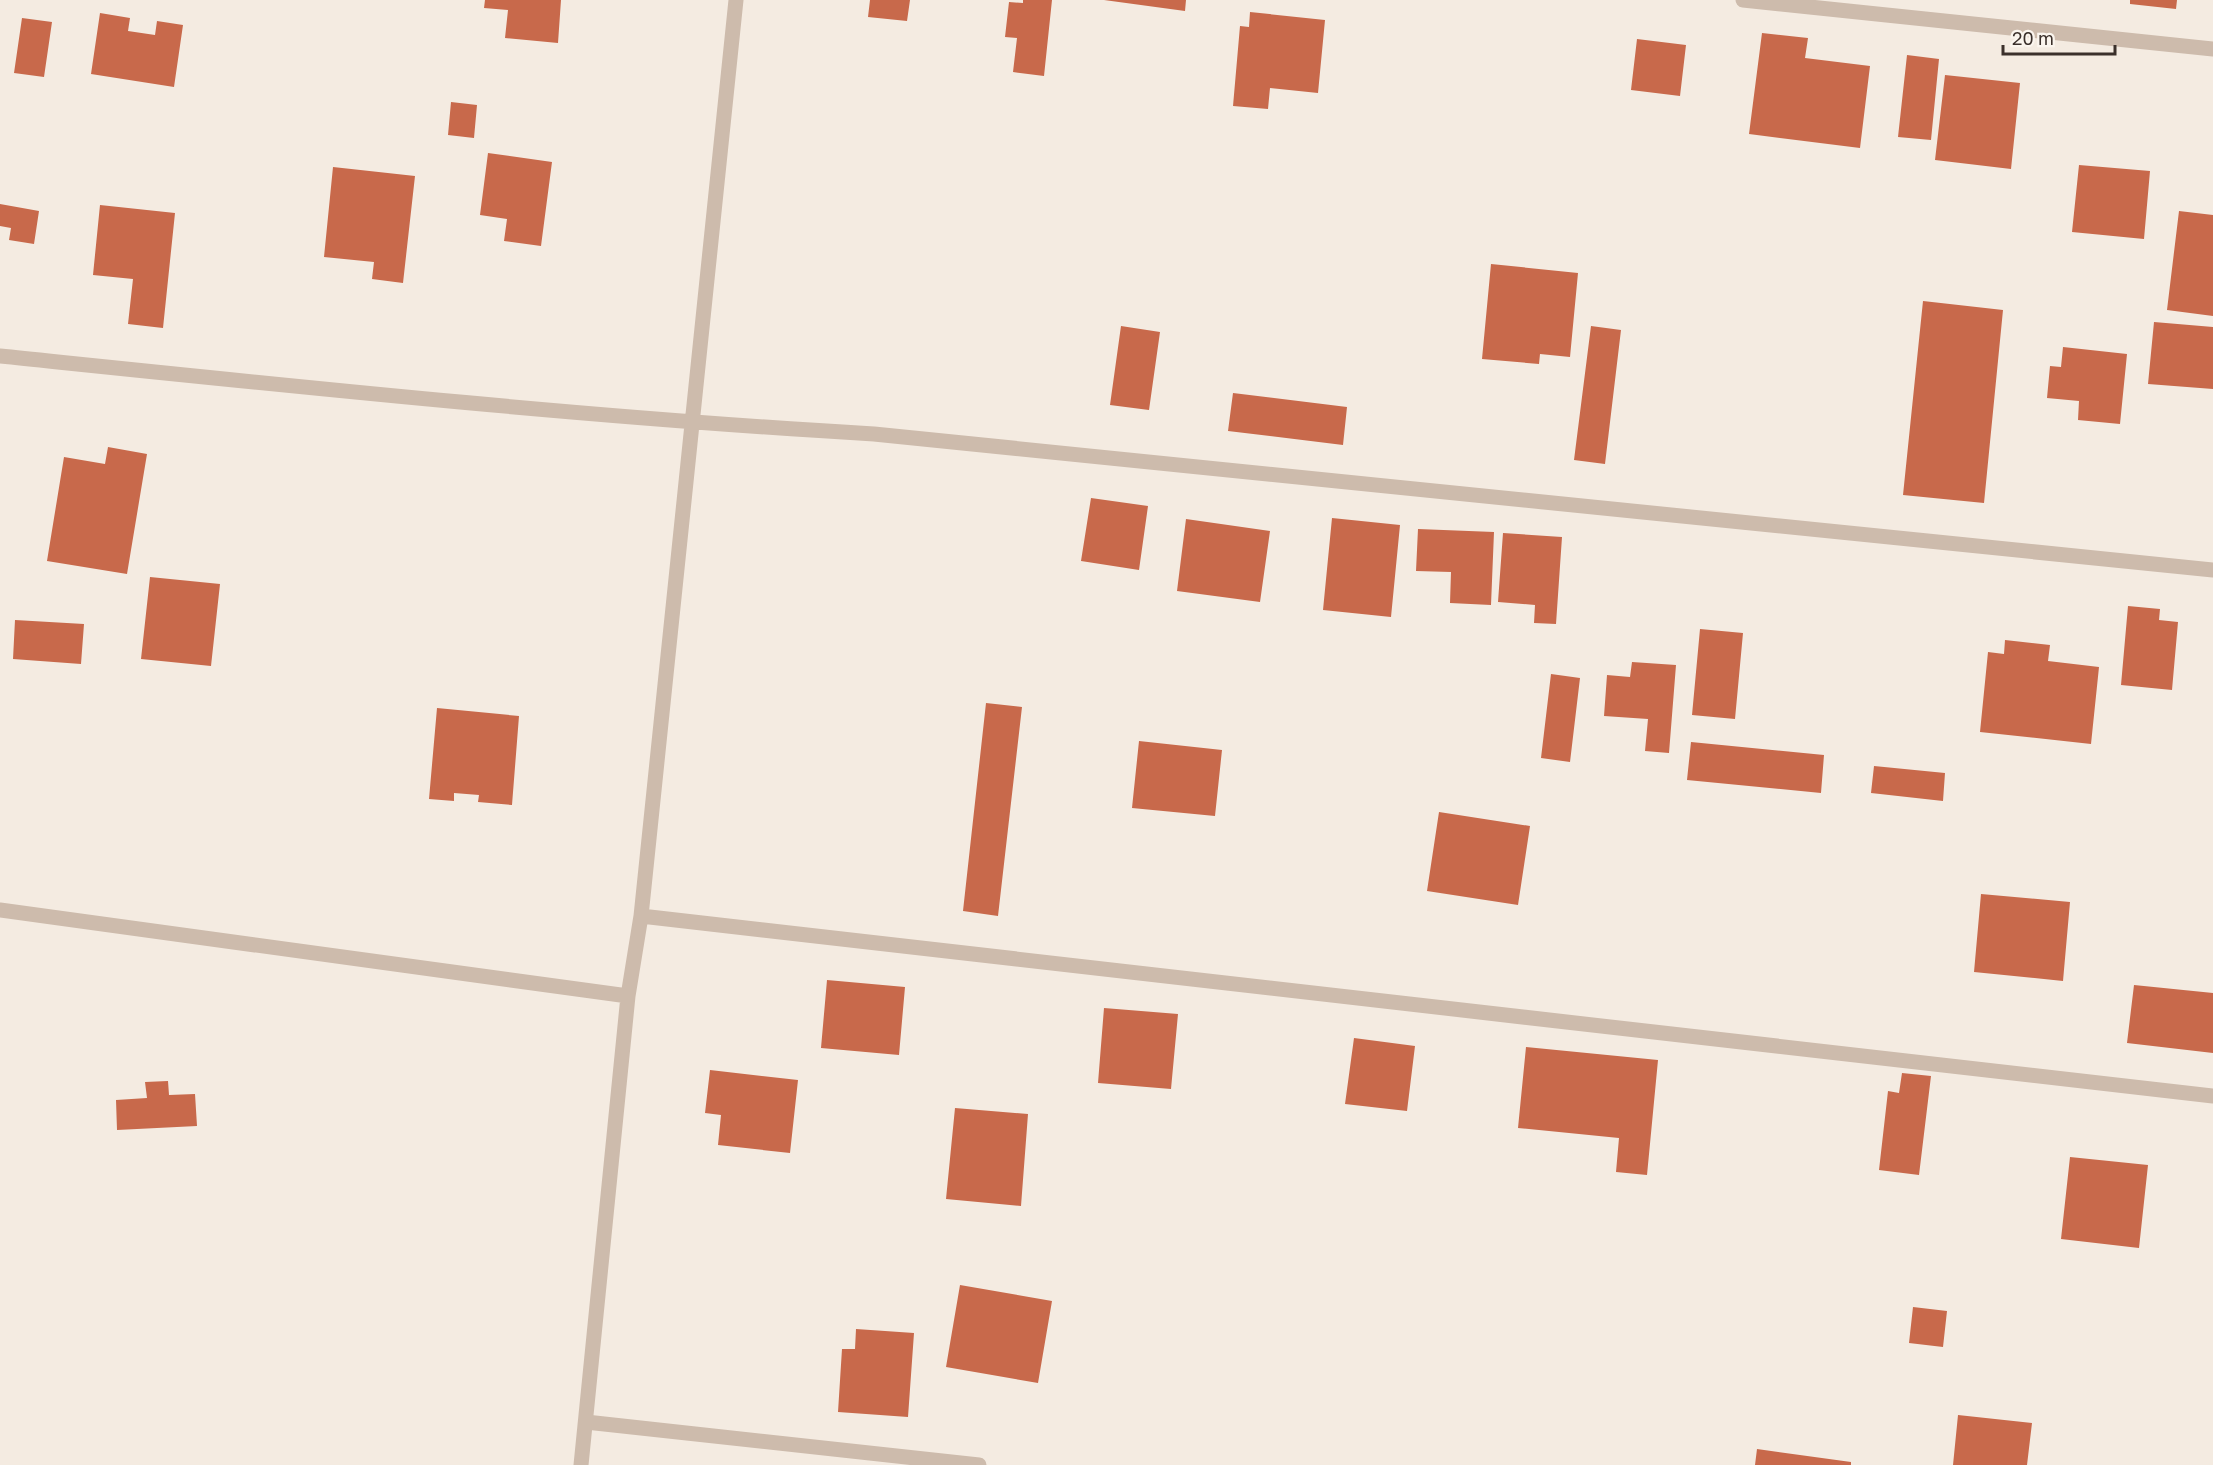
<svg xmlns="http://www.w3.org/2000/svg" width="2213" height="1465" font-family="'Golos Text',sans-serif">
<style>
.building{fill:#c8694b}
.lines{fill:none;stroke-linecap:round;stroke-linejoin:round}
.minor{stroke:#cdbbac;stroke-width:15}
</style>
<rect width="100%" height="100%" fill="#f4ebe1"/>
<path class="building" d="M485,0H561L558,43L505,38L508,10L484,8Z
M870,0H910L907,21L868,17Z
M1023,0H1052L1044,76L1013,72L1017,38L1005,37L1009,2L1023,3Z
M1104,0H1186L1185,11Z
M2130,0H2177L2176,9L2130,4Z
M1250,12L1325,20L1318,93L1270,88L1268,109L1233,106L1240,26L1249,27Z
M100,13L130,18L128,31L155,35L157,21L183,25L174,87L91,74Z
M22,18L52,22L44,77L14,73Z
M1762,33L1808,38L1805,58L1870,66L1860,148L1749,134Z
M1637,39L1686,45L1680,96L1631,90Z
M1907,55L1939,59L1931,140L1898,137Z
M1945,75L2020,83L2011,169L1935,160Z
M451,102L477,105L474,138L448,135Z
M488,153L552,162L541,246L504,241L507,219L480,215Z
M2079,165L2150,171L2144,239L2072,232Z
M333,167L415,176L403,283L372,279L374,262L324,257Z
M0,204L39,211L34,244L9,240L11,228L0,226Z
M100,205L175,213L163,328L128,324L133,279L93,275Z
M2179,211L2213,215V316L2167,310Z
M1491,264L1578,273L1570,357L1540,354L1539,364L1482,359Z
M1923,301L2003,310L1984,503L1903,495Z
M2154,322L2213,327V389L2148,384Z
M1121,326L1160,332L1149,410L1110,405Z
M1591,326L1621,330L1605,464L1574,460Z
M2063,347L2127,354L2120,424L2078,420L2079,401L2047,398L2050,366L2061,367Z
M1233,393L1347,407L1343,445L1228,431Z
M108,447L147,454L127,574L47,561L64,457L105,464Z
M1091,498L1148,506L1139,570L1081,561Z
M1332,518L1400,525L1391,617L1323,610Z
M1186,519L1270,531L1260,602L1177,591Z
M1418,529L1494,532L1491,605L1450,603L1451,572L1416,571Z
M1503,533L1562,537L1556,624L1534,623L1535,605L1498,602Z
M150,577L220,584L211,666L141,659Z
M2128,606L2160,609L2159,620L2178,622L2172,690L2121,685Z
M15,620L84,624L81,664L13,659Z
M1700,629L1743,633L1735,719L1692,715Z
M2005,640L2050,645L2048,661L2099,667L2091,744L1980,732L1988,652L2004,654Z
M1632,662L1676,665L1669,753L1645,751L1648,719L1604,716L1607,675L1630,677Z
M1551,674L1580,678L1570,762L1541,758Z
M986,703L1022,707L998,916L963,911Z
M437,708L519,716L512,805L478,802L479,795L454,793V801L429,799Z
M1139,741L1222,750L1215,816L1132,808Z
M1691,742L1824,755L1821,793L1687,780Z
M1874,766L1945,773L1943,801L1871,793Z
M1439,812L1530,826L1518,905L1427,891Z
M1981,894L2070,902L2063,981L1974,972Z
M827,980L905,987L899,1055L821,1048Z
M2134,985L2213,993V1053L2127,1043Z
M1104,1008L1178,1014L1171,1089L1098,1083Z
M1354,1038L1415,1046L1407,1111L1345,1104Z
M1526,1047L1658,1060L1647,1175L1616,1172L1619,1138L1518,1128Z
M710,1070L798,1080L790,1153L718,1145L721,1115L705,1113Z
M1902,1073L1931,1076L1919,1175L1879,1170L1888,1091L1899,1093Z
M168,1081L169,1095L195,1094L197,1126L117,1130L116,1100L147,1098L145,1082Z
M955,1108L1028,1114L1021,1206L946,1199Z
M2070,1157L2148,1165L2139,1248L2061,1239Z
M960,1285L1052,1301L1038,1383L946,1367Z
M1913,1307L1947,1311L1943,1347L1909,1343Z
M856,1329L914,1333L908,1417L838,1412L842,1349H855Z
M1958,1415L2032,1423L2027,1465H1953Z
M1757,1449L1851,1462V1465H1755Z"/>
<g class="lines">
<path class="minor" d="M1743,0L2213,49
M0,356C291,386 582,417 874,434L2213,570
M0,910L628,996
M641,916L2213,1096
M586,1422L979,1465
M581,1465L628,996L641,916L736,0"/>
</g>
<path d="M2003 45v9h112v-9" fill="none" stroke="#3b302b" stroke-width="3"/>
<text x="2012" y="45" font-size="18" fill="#3b302b" stroke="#fbf5ee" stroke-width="4.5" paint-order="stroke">20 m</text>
</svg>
